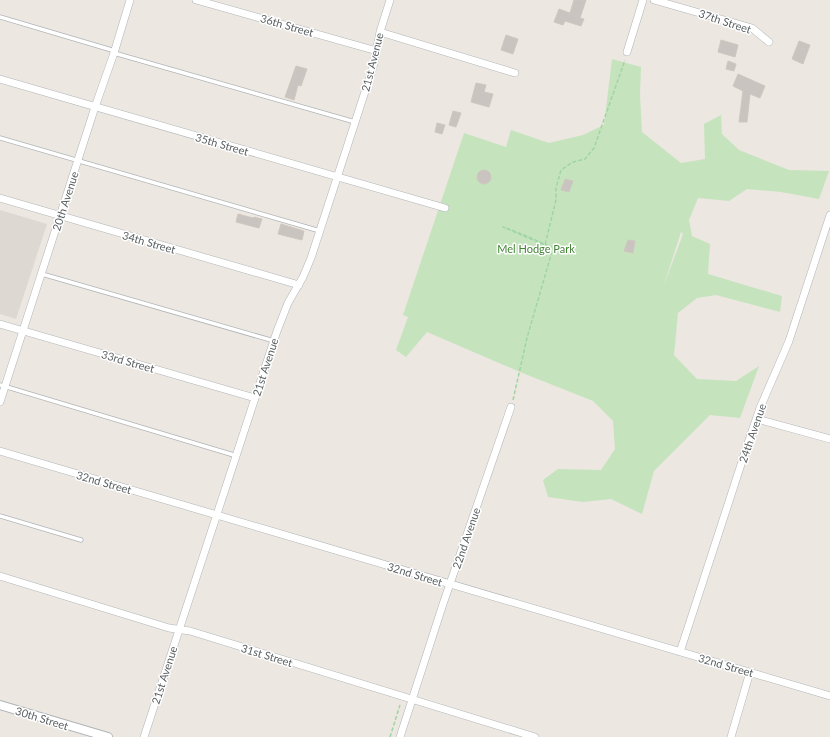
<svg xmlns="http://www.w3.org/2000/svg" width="830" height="737" font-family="Lato,sans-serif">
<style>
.education{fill:#ded8d2}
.green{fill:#c5e4bd;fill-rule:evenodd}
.building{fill:#c9c4c0;stroke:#d0c7bf}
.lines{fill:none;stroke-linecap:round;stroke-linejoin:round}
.service-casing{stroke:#b1b5b8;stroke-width:5}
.minor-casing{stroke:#b1b5b8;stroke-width:8}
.tertiary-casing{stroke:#b1b5b8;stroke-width:10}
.path{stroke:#a0d5a3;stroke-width:1.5;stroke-dasharray:4 2;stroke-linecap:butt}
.service{stroke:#fff;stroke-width:3.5}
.minor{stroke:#fff;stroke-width:7}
.tertiary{stroke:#fff;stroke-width:8}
.labels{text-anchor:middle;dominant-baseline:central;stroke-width:3;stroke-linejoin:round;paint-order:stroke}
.street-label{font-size:11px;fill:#595f61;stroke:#fff}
.park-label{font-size:11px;fill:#438336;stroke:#fff}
</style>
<rect width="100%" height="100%" fill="#ece7e1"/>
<path class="education" d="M0,210L47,224L16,319L0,314Z"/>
<path class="green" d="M612,59L641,67L640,95L642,132L681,163L705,159L704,124L721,115L722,134L739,150L789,170L829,171L819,199L781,192L747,189L729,201L698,198L689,220L692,236L710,244L708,274L782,296L780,312L716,295L697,298L678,313L674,355L697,379L736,381L759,366L740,418L710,415L654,471L642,514L611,499L583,502L548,497L543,480L558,469L601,470L615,449L613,421L593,401L520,372L427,332L406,357L396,350L408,317L403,315L464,133L506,147L511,130L549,143L583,135L604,125ZM681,232L683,234L663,288Z"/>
<path class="building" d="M574,0H586L580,18L584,19L581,26L565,21L563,25L554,22L559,9L570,13Z
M506,35L518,39L513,54L501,50Z
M721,40L738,45L735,57L718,52Z
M799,41L810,45L803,64L792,59Z
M728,61L736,64L734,71L726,69Z
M296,66L307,69L301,86L298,85L294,100L285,97Z
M738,74L765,86L760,98L750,94L747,122H739L743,91L733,86Z
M476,83L486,85L484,92L493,94L489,107L471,102Z
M453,111L461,113L456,127L449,125Z
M437,123L445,125L442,134L435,132Z
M477 177a7 7 0 1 1 14 0a7 7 0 1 1-14 0Z
M565,179L573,181L569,192L561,190Z
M238,214L253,218L254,217L262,219L259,228L236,222Z
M281,224L304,231L302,240L278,234Z
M628,240L635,241L633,253L624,251Z"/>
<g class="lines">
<defs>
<path id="service" d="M0,17L115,51
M114,53L355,122
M0,138L320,231
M42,274L274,341
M0,385L237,456
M0,516L81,540"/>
<path id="minor" d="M196,0L377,51
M654,0L752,28L769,42
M380,32L515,73
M627,52L643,0
M0,79L445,208
M0,198L299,285
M0,324L255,398
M0,402L95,107L114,53L130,0
M757,419L830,439
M0,451L830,696
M0,576L169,628L190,631L535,737
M680,652L748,443L760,408L789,341L830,215
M144,737L277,331L288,303L303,277L311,258L373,67L380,32L390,0
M400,737L443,604L511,407
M731,737L750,672"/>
<path id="tertiary" d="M0,705L108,737"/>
</defs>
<use href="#service" class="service-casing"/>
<use href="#minor" class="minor-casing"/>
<use href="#tertiary" class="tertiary-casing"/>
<path class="path" d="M513,400L527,338L553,248C536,240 520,233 503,227L545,245L553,212L556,200V188L561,170L573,162L585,159L594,148L625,60
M390,737L400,705"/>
<use href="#service" class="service"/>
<use href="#minor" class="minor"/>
<use href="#tertiary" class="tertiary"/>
</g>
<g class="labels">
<g class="street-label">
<text transform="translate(725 21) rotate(18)">37th Street</text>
<text transform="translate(287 25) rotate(16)">36th Street</text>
<text transform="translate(372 62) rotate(-76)">21st Avenue</text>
<text transform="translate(222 144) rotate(16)">35th Street</text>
<text transform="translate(65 201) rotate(-72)">20th Avenue</text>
<text transform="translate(149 242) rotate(16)">34th Street</text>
<text transform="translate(128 361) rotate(16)">33rd Street</text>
<text transform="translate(265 367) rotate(-72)">21st Avenue</text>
<text transform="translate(752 433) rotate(-71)">24th Avenue</text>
<text transform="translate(104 482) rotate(16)">32nd Street</text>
<text transform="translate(466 538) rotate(-71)">22nd Avenue</text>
<text transform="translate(415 574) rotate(17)">32nd Street</text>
<text transform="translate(267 655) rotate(17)">31st Street</text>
<text transform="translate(726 665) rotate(16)">32nd Street</text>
<text transform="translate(164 675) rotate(-72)">21st Avenue</text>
<text transform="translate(42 718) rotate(17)">30th Street</text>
</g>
<g class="park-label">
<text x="536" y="248">Mel Hodge Park</text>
</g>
</g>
</svg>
